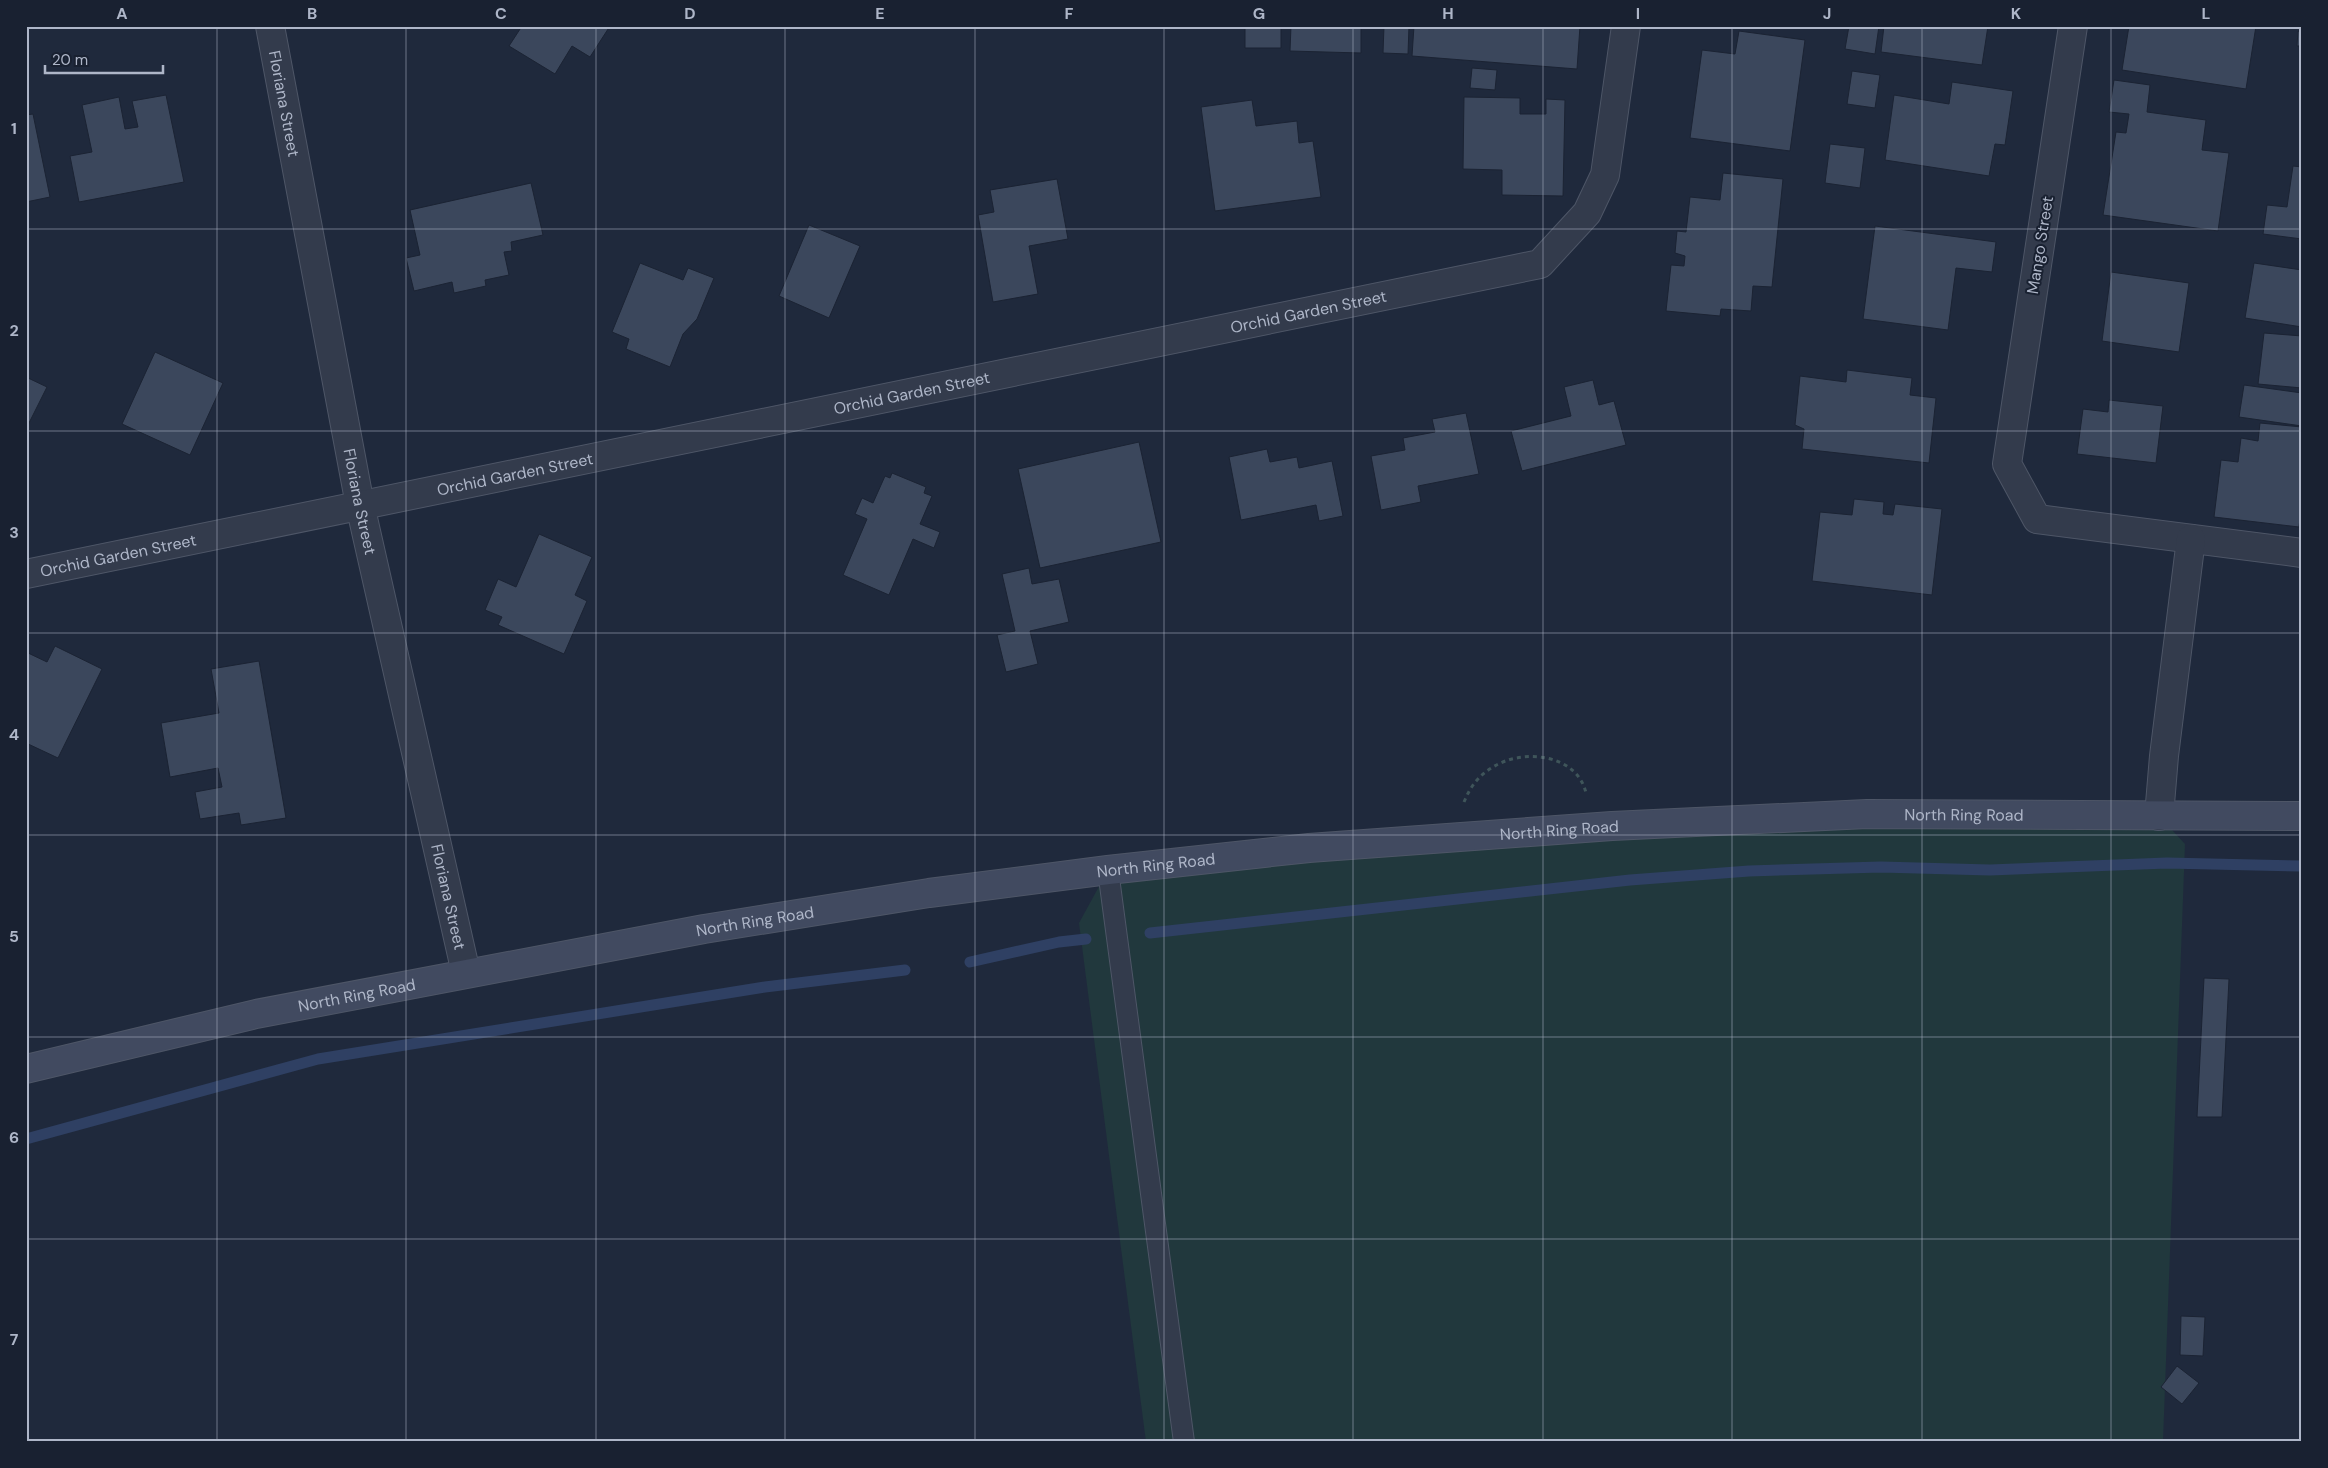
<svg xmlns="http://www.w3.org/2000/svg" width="2328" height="1468" font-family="'DM Sans',sans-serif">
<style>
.green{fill:#21383d}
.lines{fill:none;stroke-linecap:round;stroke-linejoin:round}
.stream{stroke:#2f4063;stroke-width:11}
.building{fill:#3b475c;stroke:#1b2333}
.lane-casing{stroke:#4e5667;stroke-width:22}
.street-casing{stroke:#4e5667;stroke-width:30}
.secondary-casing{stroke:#4e5667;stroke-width:30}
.path{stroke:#3f555a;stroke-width:3;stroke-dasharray:4 4;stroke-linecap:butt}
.lane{stroke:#333b4c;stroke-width:20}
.street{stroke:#333b4c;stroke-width:28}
.secondary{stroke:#414a60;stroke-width:28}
.grid{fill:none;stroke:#aeb6c8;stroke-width:1;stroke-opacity:0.55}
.labels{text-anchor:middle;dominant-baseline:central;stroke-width:4;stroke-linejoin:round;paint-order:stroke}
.street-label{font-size:16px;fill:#aeb6c8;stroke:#192131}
.neatline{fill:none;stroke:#aeb6c8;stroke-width:2}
.grid-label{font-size:16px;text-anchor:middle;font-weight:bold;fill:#aeb6c8}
</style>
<rect width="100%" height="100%" fill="#1f293c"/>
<path class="green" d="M2159,816L2185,844L2163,1442H1146L1079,923L1108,870L1309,848Z"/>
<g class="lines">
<path class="stream" d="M1150,933L1630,880L1749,871L1881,867L1990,870L2167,863L2302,866
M970,962L1059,942L1086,939
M26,1139L318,1059L765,987L905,970"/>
</g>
<path class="building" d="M522,26H610L590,57L572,46L555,74L509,46Z
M1245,26H1281V48H1245Z
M1291,26H1361V53L1290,51Z
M1384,26H1409L1408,54L1383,53Z
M1414,26H1580L1577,69L1412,56Z
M1849,26H1879L1875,54L1845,49Z
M1884,26H1988L1982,65L1881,52Z
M2129,26H2256L2246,89L2122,70Z
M1739,31L1805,40L1790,151L1690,138L1702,50L1735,54Z
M2298,31L2302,32V46H2297Z
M1472,68L1497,70L1495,90L1470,88Z
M1852,71L1880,75L1875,108L1847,104Z
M2114,80L2150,85L2147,112L2206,120L2202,150L2229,153L2218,231L2103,215L2116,132L2126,133L2129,114L2109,112Z
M1952,82L2013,91L2005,145L1995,144L1989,176L1885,160L1894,95L1949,104Z
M166,95L184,182L79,202L70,156L92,152L82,105L119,97L125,129L138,127L132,101Z
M1464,97L1520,98V114H1546V99L1565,100L1563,196L1502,195V170L1463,169Z
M1252,100L1256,126L1297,121L1299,143L1313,141L1321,197L1215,211L1201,107Z
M33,114L50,197L26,202V115Z
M1830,144L1865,148L1860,188L1825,183Z
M2293,166L2302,167V239L2263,234L2267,205L2287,207Z
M1723,173L1783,179L1772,287L1753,286L1751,311L1721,309L1720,316L1666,311L1671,265L1684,266L1685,256L1675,253L1677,231L1686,232L1690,197L1720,200Z
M1057,179L1068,239L1029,246L1038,294L993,302L978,215L994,212L990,190Z
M531,183L543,235L511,242L512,251L504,252L509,275L485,280L486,286L454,293L452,282L414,291L406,258L420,255L410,210Z
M809,225L860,246L829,318L779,296Z
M1875,226L1996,242L1992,272L1956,268L1948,330L1863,319Z
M640,263L683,280L688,268L714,278L697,319L683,334L670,367L626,349L629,339L612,332Z
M2254,263L2302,270V327L2245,318Z
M2111,272L2189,283L2179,352L2102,341Z
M2264,333L2302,336V388L2258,384Z
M155,352L223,383L190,455L122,424Z
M1847,370L1912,378L1910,395L1936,398L1929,463L1802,449L1804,429L1795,425L1800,376L1846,382Z
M26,377L47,387L26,429Z
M1593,380L1599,405L1614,401L1626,445L1522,471L1511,431L1571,416L1564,387Z
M2244,385L2302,393V426L2239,417Z
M2109,400L2163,406L2156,463L2077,454L2083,409L2108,412Z
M1466,413L1479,474L1418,486L1421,502L1381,510L1371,456L1405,450L1403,438L1435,432L1432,419Z
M2260,423L2302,427V502L2299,527L2214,517L2221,460L2238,462L2241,438L2258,441Z
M1139,442L1161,542L1040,568L1018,469Z
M1267,449L1270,462L1297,457L1299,468L1332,461L1343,516L1319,521L1316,505L1241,520L1229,457Z
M892,473L926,487L924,493L932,496L920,524L940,532L934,548L913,539L889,595L843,575L867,519L855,514L862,498L873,503L885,476L890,478Z
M1854,499L1884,502L1883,514L1893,515L1895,504L1942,509L1932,595L1812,581L1820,512L1852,515Z
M539,534L592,557L575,595L587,601L564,654L498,625L502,617L485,610L498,579L516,587Z
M1029,568L1032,584L1059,579L1069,622L1030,631L1038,664L1006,672L997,635L1015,631L1002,574Z
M55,646L102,669L58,758L26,743V652L47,662Z
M259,661L286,818L241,825L239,813L200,819L195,792L222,787L218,768L170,777L161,723L219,713L211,669Z
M2204,978L2229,979L2222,1117H2197Z
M2181,1316L2205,1317L2203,1356L2180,1355Z
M2177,1366L2199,1383L2182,1404L2161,1387Z"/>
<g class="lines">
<defs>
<path id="lane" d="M1108,870L1184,1442"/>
<g id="street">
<path id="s1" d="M270,26L360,505L466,973"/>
<path d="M2073,26L2007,464L2037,519L2302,553"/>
<path id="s2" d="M26,574L1540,264L1587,213L1605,175L1626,26"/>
<path d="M2159,816L2164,756L2191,539"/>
</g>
<g id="secondary">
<path id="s3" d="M26,1069L256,1014L704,929L929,893L1108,870L1309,848L1612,826L1867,814L2302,816"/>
</g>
</defs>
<use href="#lane" class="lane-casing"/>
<use href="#street" class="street-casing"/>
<use href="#secondary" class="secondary-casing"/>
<path class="path" d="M1464,802C1470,787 1479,775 1493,767C1523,748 1577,754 1586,793"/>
<use href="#lane" class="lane"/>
<use href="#street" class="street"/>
<use href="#secondary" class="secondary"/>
</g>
<path class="grid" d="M217,26V1442M406,26V1442M596,26V1442M785,26V1442M975,26V1442M1164,26V1442M1353,26V1442M1543,26V1442M1732,26V1442M1922,26V1442M2111,26V1442M26,229H2302M26,431H2302M26,633H2302M26,835H2302M26,1037H2302M26,1239H2302"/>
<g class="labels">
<g class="street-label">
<text stroke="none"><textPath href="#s1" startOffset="79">Floriana Street</textPath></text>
<text transform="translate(2040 245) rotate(-81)">Mango Street</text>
<text stroke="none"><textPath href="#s2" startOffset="1309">Orchid Garden Street</textPath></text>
<text stroke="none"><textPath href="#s2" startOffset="904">Orchid Garden Street</textPath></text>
<text stroke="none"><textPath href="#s2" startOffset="499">Orchid Garden Street</textPath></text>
<text stroke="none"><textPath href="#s1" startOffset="484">Floriana Street</textPath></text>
<text stroke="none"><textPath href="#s2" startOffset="94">Orchid Garden Street</textPath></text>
<text stroke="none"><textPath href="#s3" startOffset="1959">North Ring Road</textPath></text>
<text stroke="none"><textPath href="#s3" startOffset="1554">North Ring Road</textPath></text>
<text stroke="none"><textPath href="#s3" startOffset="1149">North Ring Road</textPath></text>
<text stroke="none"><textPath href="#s1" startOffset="889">Floriana Street</textPath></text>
<text stroke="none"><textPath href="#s3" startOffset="744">North Ring Road</textPath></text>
<text stroke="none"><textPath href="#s3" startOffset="339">North Ring Road</textPath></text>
</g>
</g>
<rect width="2328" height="1468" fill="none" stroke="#192131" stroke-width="55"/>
<path d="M45 65v8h118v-8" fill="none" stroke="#aeb6c8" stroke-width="2.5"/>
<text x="52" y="65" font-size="15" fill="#aeb6c8" stroke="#192131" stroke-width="4" paint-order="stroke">20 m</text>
<rect x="28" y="28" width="2272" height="1412" class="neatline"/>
<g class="grid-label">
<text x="122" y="19">A</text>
<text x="312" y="19">B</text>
<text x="501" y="19">C</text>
<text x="690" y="19">D</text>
<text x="880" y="19">E</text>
<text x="1069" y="19">F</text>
<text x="1259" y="19">G</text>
<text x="1448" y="19">H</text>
<text x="1638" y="19">I</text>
<text x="1827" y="19">J</text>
<text x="2016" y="19">K</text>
<text x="2206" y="19">L</text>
<text x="14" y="134">1</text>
<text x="14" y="336">2</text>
<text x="14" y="538">3</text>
<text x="14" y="740">4</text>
<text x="14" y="942">5</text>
<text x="14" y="1143">6</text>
<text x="14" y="1345">7</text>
</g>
</svg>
